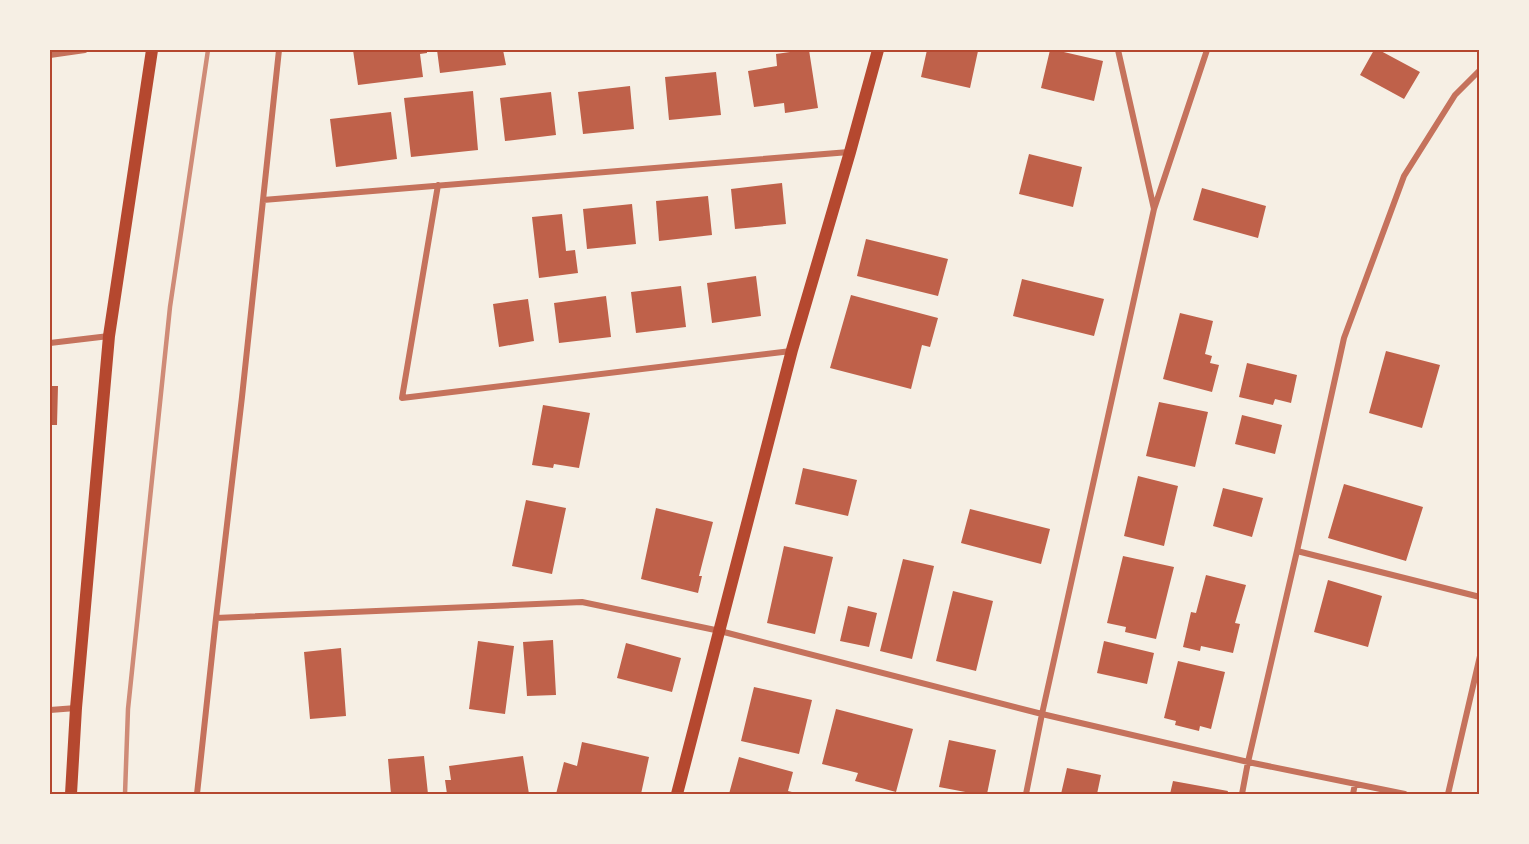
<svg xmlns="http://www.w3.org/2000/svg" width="1529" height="844" font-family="'Source Sans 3',sans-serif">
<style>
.building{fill:#bf614a}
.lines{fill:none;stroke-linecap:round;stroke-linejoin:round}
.minor{stroke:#c5725c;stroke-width:6}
.secondary{stroke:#b5482f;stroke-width:12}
.rail{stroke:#cf8b77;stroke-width:4.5}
.neatline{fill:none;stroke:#b5482f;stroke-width:2}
</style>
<rect width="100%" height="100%" fill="#f6efe4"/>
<path class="building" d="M353,50H427V53L420,54L423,77L358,85Z
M437,50H503L506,65L440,73Z
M804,50H809L818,108L785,113L784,103L754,107L748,71L777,66L776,54Z
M927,50H969L978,51L970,88L921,77Z
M1050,50H1055L1103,61L1094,101L1041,88Z
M1374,50H1379L1420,72L1404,99L1360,75Z
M716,72L721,115L669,120L665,77Z
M630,86L634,129L583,134L578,92Z
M473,91L478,150L411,157L404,98Z
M551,92L556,135L505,141L500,98Z
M391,112L397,159L336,167L330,119Z
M1029,154L1082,167L1073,207L1019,194Z
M782,183L786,224L735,229L731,189Z
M1202,188L1266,206L1258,238L1193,220Z
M708,196L712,235L659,241L656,201Z
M632,204L636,244L587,249L583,209Z
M562,214L566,251L575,250L578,273L539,278L532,217Z
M866,239L948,259L938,296L857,276Z
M756,276L761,316L712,323L707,283Z
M1022,279L1104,299L1094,336L1013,316Z
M681,286L686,327L636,333L631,292Z
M851,295L938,318L930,347L922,345L911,389L830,368Z
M606,296L611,337L559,343L554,303Z
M528,299L534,341L499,347L493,304Z
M1180,313L1213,321L1205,354L1212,356L1210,363L1219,365L1212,392L1163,379Z
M1386,351L1440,365L1422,428L1369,413Z
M1247,363L1297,375L1291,403L1275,399L1273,405L1239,397Z
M50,386H58L57,425H50Z
M1159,402L1208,412L1195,467L1146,456Z
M543,405L590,413L579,468L554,464L553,468L532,465Z
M1242,415L1282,425L1275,454L1235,444Z
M803,468L857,480L848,516L795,504Z
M1138,476L1178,486L1164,546L1124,536Z
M1344,484L1423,507L1406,561L1328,538Z
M1223,488L1263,498L1252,537L1213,526Z
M526,500L566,508L552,574L512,566Z
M656,508L713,522L699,576H702L698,593L641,579Z
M970,509L1050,529L1041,564L961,543Z
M784,546L833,557L815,634L767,623Z
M1123,556L1174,567L1156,639L1125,632L1126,627L1107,623Z
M903,559L934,566L912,659L880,651Z
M1206,575L1246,585L1235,623L1240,624L1233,653L1201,646L1200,651L1183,647L1191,612L1196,613Z
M1328,580L1382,596L1368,647L1314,632Z
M953,591L993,601L976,671L936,661Z
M848,606L877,613L869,647L840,641Z
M553,640L556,695L527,696L523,642Z
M478,641L514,646L505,714L469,709Z
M1104,641L1154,653L1147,684L1097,673Z
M626,643L681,658L672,692L617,678Z
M341,648L346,716L310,719L304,652Z
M1178,661L1225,672L1211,729L1200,726L1199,731L1175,725L1176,721L1164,718Z
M754,687L812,700L799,754L741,741Z
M836,709L913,729L896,792L855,781L858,773L822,764Z
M949,740L996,750L987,794H976L939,787Z
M582,742L649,757L641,794H556L564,762L577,766Z
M424,756L428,794H391L388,759Z
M523,756L529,794H447L445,780H451L449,766Z
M739,757L793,772L788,791L800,794H729Z
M1067,768L1101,775L1097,794H1061Z
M1173,781L1228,791L1227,794H1170Z"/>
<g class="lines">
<path class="minor" d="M1118,50L1154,209
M50,55L85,50
M438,185L402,398L791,351
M263,200L849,152
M50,343L109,336
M1297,551L1480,597
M216,618L582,602L720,631L1042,714L1248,762L1405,794
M50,710L76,708
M197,794L216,618L242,397L279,50
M1026,794L1042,714L1154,209L1207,50
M1242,794L1248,762L1297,551L1344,338L1404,176L1455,95L1480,70
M1353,794L1355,784
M1448,794L1480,656"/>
<path class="secondary" d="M71,794L76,708L109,336L152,50
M677,794L792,350L850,152L878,50"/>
<path class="rail" d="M125,794L128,709L170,307L208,50"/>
</g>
<rect width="1529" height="844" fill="none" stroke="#f6efe4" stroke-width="102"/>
<rect x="51" y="51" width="1427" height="742" class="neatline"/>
</svg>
